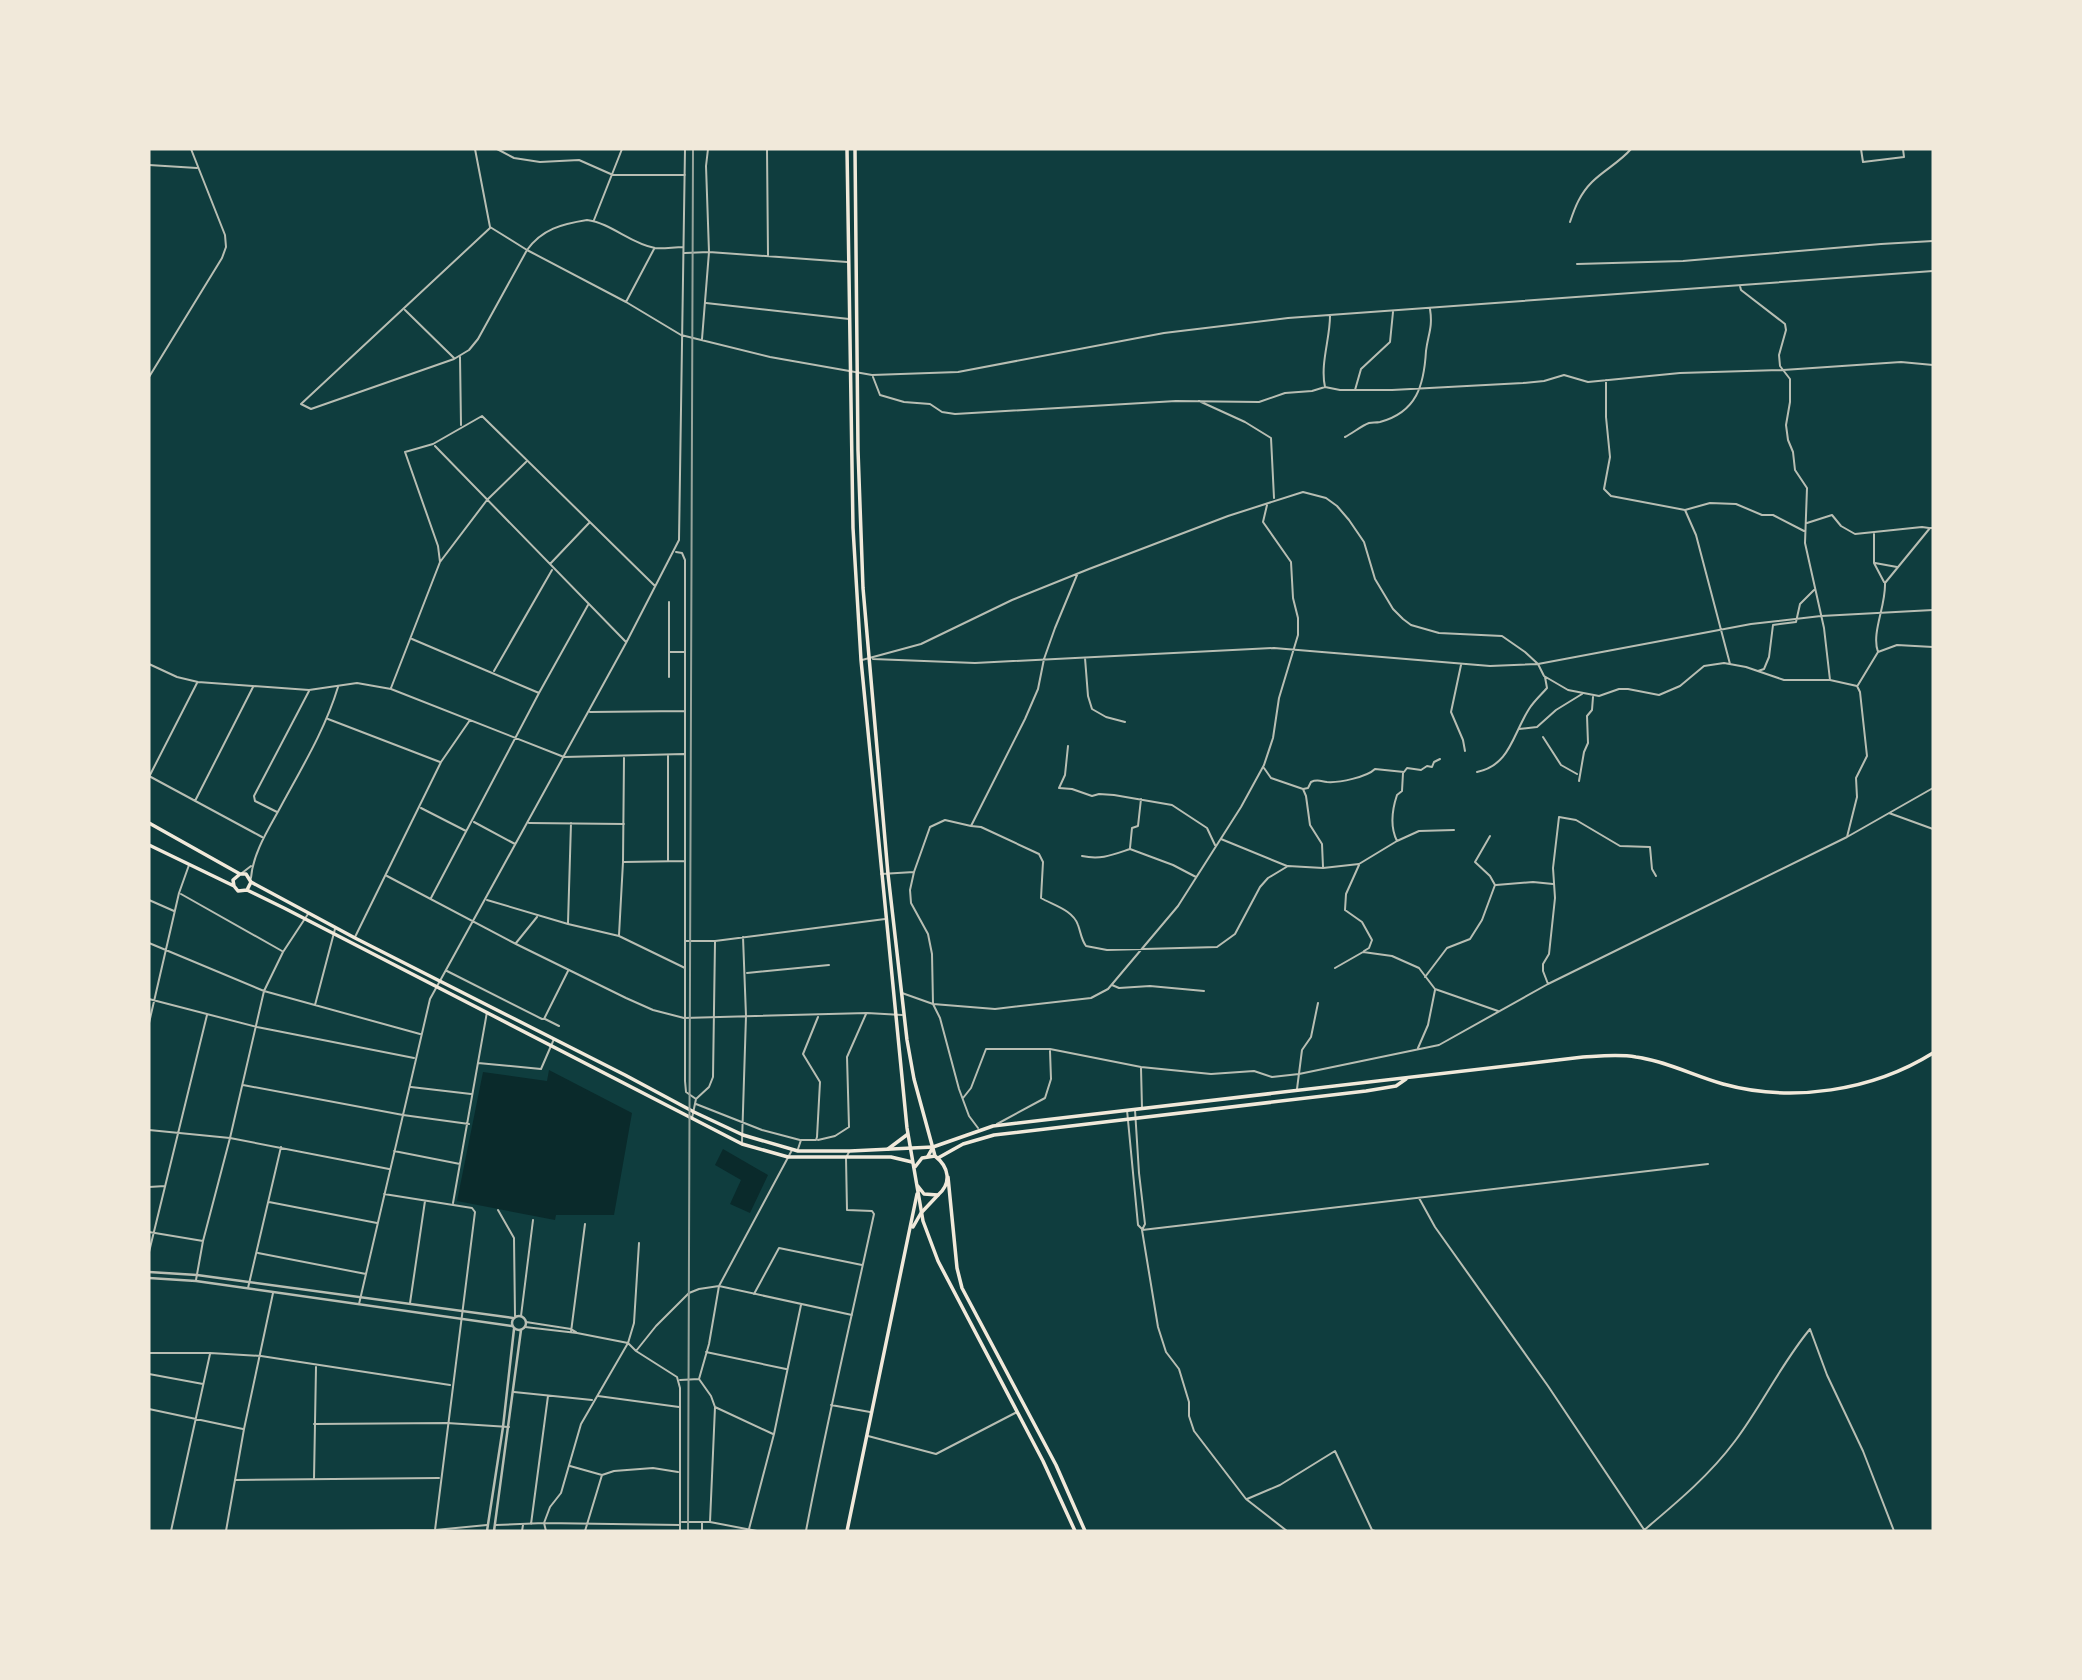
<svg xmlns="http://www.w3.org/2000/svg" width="2082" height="1680" font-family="'PT Sans Narrow',sans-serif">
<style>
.water{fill:#0a2a2b}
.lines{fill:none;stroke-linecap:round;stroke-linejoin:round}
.minor{stroke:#b8beb3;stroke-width:2}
.tertiary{stroke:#b8beb3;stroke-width:2.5}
.secondary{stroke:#f1e9da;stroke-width:3.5}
.primary{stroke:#f1e9da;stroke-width:3.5}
.trunk{stroke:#f1e9da;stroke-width:3.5}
.rail{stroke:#97a49c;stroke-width:2}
</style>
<rect width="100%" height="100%" fill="#0f3d3e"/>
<path class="water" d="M549,1070L632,1113L614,1215H556L555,1220L457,1201L483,1072L547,1081Z
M723,1149L768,1175L750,1213L730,1204L741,1180L715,1165Z"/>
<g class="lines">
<path class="minor" d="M475,149L490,227L527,250L626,302L681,335L770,357L872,375L958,372L1164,333L1288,318L1933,271
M497,149L514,158L540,162L579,160L613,175H685
M767,149L768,255
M1861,149L1863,162L1904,157L1903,149
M149,165L197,168
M594,220L622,149
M1570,222C1575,207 1580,194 1592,182C1604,170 1620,162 1631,149
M490,228L301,404L311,409L454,359L469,350L478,339L527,250C542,229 562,224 587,220C611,223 631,244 655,248C663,249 674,247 683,247
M685,253L709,252L847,262
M1577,264L1683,261L1881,244L1933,241
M1740,286L1741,290L1785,324L1786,330L1779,355L1780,366L1790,379V402L1786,425L1788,440L1793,452L1795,470L1807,488L1805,543L1824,628L1830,680
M626,302L654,249
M706,303L849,319
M405,310L454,358
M702,339L709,252L706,166L708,149
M460,357L461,425
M149,377L222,258L226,247L225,235L191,149
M873,377L880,395L904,402L930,404L942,412L955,414L1176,401L1259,402L1285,393L1312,391L1325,387C1320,364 1330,339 1330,316
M1606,380V417L1610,457L1604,489L1611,496L1685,510L1696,535L1730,664
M1325,387L1340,390H1392L1523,383L1544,381L1564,375L1588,382L1680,373L1783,370L1901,362L1933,365
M1355,390L1361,369L1390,342L1393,312
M1199,401L1245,422L1271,438L1274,498
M1345,437C1353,433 1361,426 1369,423C1373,422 1375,423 1380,422C1417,412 1424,385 1426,351C1428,334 1433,328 1430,309
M435,446L626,642
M1685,510L1710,503L1736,504L1762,515H1773L1804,531
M1807,523L1832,515L1841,526L1855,534L1922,527L1929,528
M1874,534V563L1884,582
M676,552L682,553L685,560V1081L686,1092L696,1099
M440,562L438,546L405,452L433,444L482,416L655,586
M1875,563L1897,567
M550,564L589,523
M669,602V677
M412,639L539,693
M669,652H685
M1878,652C1871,633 1886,606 1885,583L1930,528H1933
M1085,658L1088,696L1092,709L1106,717L1125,722
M873,659L975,663L1274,648L1490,666L1538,664L1751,624L1821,616L1933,610
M862,660L921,644L1012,600L1089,569L1228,516L1303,492L1326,498L1337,506L1349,520L1364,542L1375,579L1393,609L1403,619L1411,625L1439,633L1502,636L1525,652L1538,664L1544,676L1568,690L1599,696L1619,689H1628L1659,695L1680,686L1704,666L1724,663L1746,667L1784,680H1830L1857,686L1860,692L1867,756L1856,778L1857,797L1847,837
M149,664L177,677L198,682L309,690L357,683L391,689L564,757L684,754
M1461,665L1451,712L1463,740L1465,751
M494,671L552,570
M1758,671L1764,669L1769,657L1773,625L1796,622L1800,604L1814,590
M1858,685L1878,652L1897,645L1933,647
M391,688L440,562L487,500L526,462
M590,712L685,711
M328,719L440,762
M1519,729L1537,727L1556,710L1582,694
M1543,737L1561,765L1577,774
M1068,746L1065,775L1059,788L1072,789L1092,796L1099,794L1114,795L1172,805L1207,828L1215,845
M1264,768L1271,778L1303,789L1306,796L1310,825L1322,844L1323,867
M1477,772C1510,765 1512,736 1529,709C1534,701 1541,695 1547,688L1545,677
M149,776L262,837
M149,777L197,683
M1579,781L1584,752L1588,743L1587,716L1592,710L1593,697
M1303,789L1308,788L1311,782C1317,779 1320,781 1327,782C1339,783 1367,777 1375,769L1404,772L1407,768L1421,770L1427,766L1432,767L1434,762L1440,759
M195,801L253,687
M421,808L466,831
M277,812L255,801L254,796L309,691
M1889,813L1933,829
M474,822L515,844
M529,823L624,824
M971,826L981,827L1039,854L1043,862L1041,898C1053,905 1073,910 1078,925C1081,933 1081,939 1086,946L1107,950L1217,947L1235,934L1260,887L1268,878L1288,866L1323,868L1359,864L1397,841L1419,831L1454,830
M1221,839L1287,866
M1397,841C1390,827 1392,810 1397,795L1402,791L1403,773
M1130,848L1132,828L1138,826L1141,799
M1082,856C1101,860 1112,855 1130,849L1173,865L1196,877
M668,861V756
M624,862L685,861
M1359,865L1346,894L1345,910L1362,922L1372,940L1369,948L1364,951
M914,872L910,890L911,903L928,934L932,954L933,1004L940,1018L959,1089L969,1116L978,1128
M242,873L251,866
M881,874L914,872L930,827L945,820L971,826L1025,719L1038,689L1044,659L1055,628L1077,575
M387,876L516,944L626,998L653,1010L684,1018L867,1013L902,1015
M251,878C253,853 268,830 280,808C301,769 325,730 338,687
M1496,885L1533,882L1553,884
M181,894L282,951
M431,898L539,693L588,605
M149,900L174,911
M487,900L568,924L619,936L685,968
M568,923L571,823
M619,935L623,862L624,758
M355,937L441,762L470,720
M686,941H715L885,919
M149,943L264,991L420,1034
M516,943L537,917
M1335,968L1363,952L1392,956L1419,968L1435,989L1498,1011
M447,971L542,1019H544L568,971
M747,973L829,965
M1425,977L1447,948L1470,939L1482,920L1495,885L1490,876L1475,862L1490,836
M1548,984L1543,971V964L1549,954L1555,898L1553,868L1559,817L1576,820L1620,846L1650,847L1652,869L1656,876
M1112,985L1119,988L1150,986L1204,991
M902,993L933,1004L995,1009L1091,998L1108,989L1178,906L1241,807L1264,765L1273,738L1279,698L1298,635V618L1293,598L1291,562L1263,522L1267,505
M149,999L257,1027L414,1058
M315,1005L335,929
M545,1019L559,1026
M149,1023L179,893L189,865
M1418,1048L1428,1025L1435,990
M478,1063L541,1069L554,1039
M1141,1068L1142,1108
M243,1085L403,1115L469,1124
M411,1087L471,1094
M1297,1089L1302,1050L1311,1037L1318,1003
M963,1098L971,1088L986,1049H1050L1141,1067L1211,1074L1254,1071L1272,1077L1299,1074L1439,1045L1548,984L1847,837L1933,788
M696,1104L762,1130L800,1140
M1127,1110L1138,1225L1142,1229
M1135,1110L1139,1173L1145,1224L1142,1230L1158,1327L1166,1352L1179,1369L1189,1402V1416L1194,1431L1246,1499L1287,1531
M692,1118L696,1099L709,1087L713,1077L715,942
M997,1124L1045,1098L1051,1079L1050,1051
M149,1130L230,1138L389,1169
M818,1140L835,1136L849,1127L847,1057L866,1014
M742,1142L746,1016L743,937
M798,1149L801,1140H816L817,1137L820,1082L803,1054L818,1017
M394,1151L460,1164
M149,1187L165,1186
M384,1194L472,1208L475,1212L435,1530
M1419,1198L1435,1227L1548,1386L1645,1531
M269,1202L377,1223
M453,1203L487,1012
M498,1210L514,1238L515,1316
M1142,1230L1708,1164
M149,1232L203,1241
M149,1252L207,1015
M258,1253L366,1274
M196,1280L203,1241L230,1138L264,991L283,952L308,914
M248,1288L281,1147
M754,1294L779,1248L862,1265
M410,1303L425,1201
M359,1304L430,999L626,643L679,540L685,149
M521,1316L533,1220
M526,1322L571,1329L576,1332
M525,1327L577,1333L628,1343L636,1351L677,1377L680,1388V1531
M571,1332L585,1224
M636,1351L656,1326L689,1293L699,1289L719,1286L852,1315
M706,1352L786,1369
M149,1353H210L261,1356L450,1385
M149,1374L203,1384
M680,1380L699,1379
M514,1392L592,1400
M598,1396L679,1407
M831,1405L870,1412
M715,1407L773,1434
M149,1409L243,1429
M314,1424L447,1423L509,1427
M868,1436L936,1454L1017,1412
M570,1466L602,1475L614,1471L653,1468L678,1472
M314,1479L316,1367
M235,1480L439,1478
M1247,1499L1280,1485L1335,1451L1372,1530L1375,1531
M682,1522H710L757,1531
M710,1522L715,1407L711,1396L699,1379L709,1344L719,1286L792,1150
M531,1524L548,1396
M496,1525L544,1523L680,1525
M749,1529L774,1434L801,1305
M171,1531L210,1354
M226,1531L244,1429L273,1293
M227,1531H248
M326,1531L435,1530L487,1525
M522,1531L523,1525
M546,1531L544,1523L550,1507L561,1493L581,1424L628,1343L634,1323L639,1243
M585,1531L602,1475
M702,1531V1523
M806,1531C826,1425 851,1320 874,1214L872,1211L847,1210L846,1158L849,1152
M1643,1531C1675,1504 1709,1476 1735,1441C1762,1405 1781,1364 1810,1329L1827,1375L1863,1451L1894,1531"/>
<path class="tertiary" d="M149,1272L197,1275L513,1318
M149,1278L196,1281L512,1326
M512 1323a7 7 0 1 1 14 0a7 7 0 1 1-14 0Z
M487,1531L503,1427L514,1329
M494,1531L521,1330"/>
<path class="secondary" d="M928,1156L933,1147L993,1126L1583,1057C1601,1056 1619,1054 1636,1057C1666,1061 1694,1076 1723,1084C1792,1103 1872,1091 1933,1053
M938,1158L963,1144L994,1135L1366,1091L1396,1086L1406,1079"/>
<path class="primary" d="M149,823L240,874H246L251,882L247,890
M149,845L234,886L238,891L247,890L284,908L742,1144L788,1157H891L912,1162
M251,882L355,938L625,1075L694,1112L743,1135L798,1151H850L933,1147
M234,886L233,880L240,874
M913,1227L921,1213L938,1195
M847,1531L917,1194"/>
<path class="trunk" d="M847,149L853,528L861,660L907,1128L923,1221L938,1261L1043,1461L1075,1531
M855,149L858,450L863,588L888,874L907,1040L914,1079L935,1156
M888,1149L908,1134
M915,1167L922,1158L935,1156C949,1167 952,1183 938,1195L924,1194L917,1185
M948,1177L957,1268L962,1288L1056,1465L1085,1531"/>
<path class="rail" d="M688,1531L693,149"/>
</g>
<rect width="2082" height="1680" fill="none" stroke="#f1e9da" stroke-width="301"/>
</svg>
